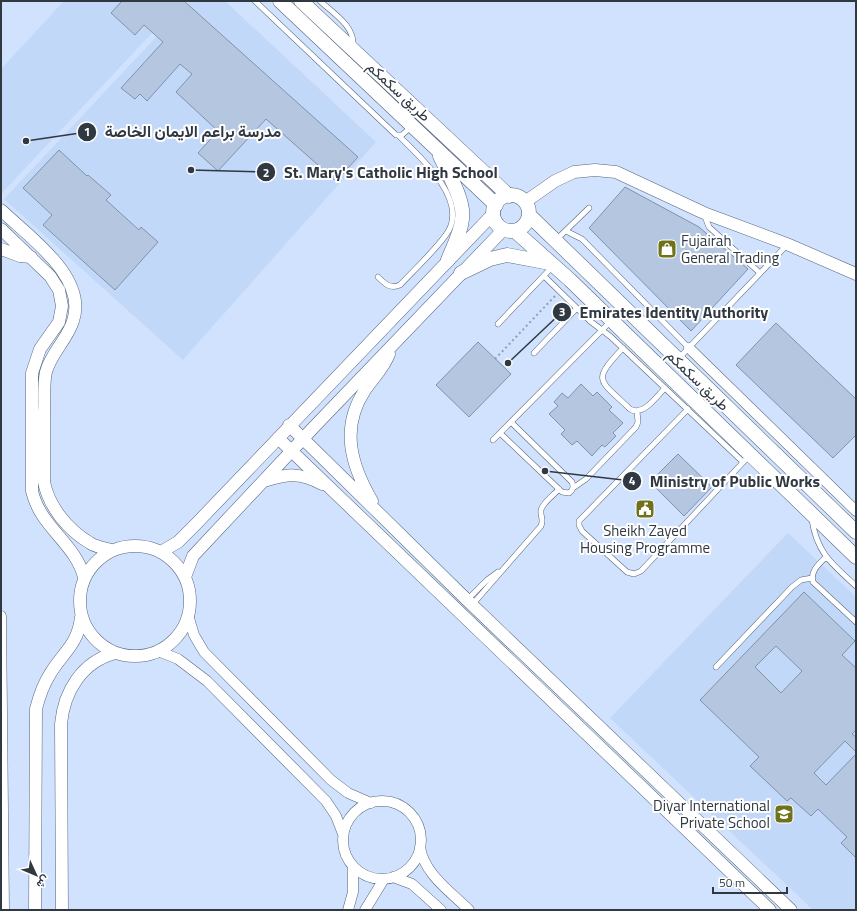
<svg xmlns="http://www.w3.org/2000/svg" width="857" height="911" font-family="'Titillium Web',Vazirmatn,sans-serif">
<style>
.built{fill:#c2d8f9}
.building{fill:#b4c6e0;stroke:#8192ab;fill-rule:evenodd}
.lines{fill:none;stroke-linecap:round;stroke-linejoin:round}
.service-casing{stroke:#55647b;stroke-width:6}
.minor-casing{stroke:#55647b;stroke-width:11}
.tertiary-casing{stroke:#55647b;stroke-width:13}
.secondary-casing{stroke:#55647b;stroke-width:15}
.path{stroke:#909eb2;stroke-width:2;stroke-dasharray:2 3;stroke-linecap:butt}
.service{stroke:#fff;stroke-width:5}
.minor{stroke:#fff;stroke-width:10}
.tertiary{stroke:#fff;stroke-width:12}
.secondary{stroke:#fff;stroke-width:14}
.labels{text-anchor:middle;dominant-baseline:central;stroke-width:4;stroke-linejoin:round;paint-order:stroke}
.street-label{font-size:15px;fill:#303842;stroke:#fff}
.poi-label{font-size:15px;fill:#303842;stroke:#fff;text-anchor:start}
.leader{fill:none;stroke:#303842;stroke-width:1.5}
.callout-dot{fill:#303842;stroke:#fff;stroke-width:1.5}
.mark-label{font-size:12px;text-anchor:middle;font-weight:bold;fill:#fff}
.callout-label{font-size:16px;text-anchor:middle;font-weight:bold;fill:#303842;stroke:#fff;stroke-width:4;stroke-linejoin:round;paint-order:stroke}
</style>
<rect width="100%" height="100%" fill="#d0e2fd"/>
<path class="built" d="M64,1H182L1,194V69Z
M190,1H225L376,142L183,360L4,199Z
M788,533L856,597V910H813L610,718Z"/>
<path class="building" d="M122,1H184L358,157L336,181L266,119L218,171L198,153L218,131L176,92L192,74L180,64L147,101L140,94L135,99L121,88L163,42L144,25L135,35L111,13Z
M59,150L87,176L88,175L111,195L106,200L139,230L141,227L158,242L115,290L43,225L52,215L23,188Z
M625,187L699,227L748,269L691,331L589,228Z
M776,323L856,399V435L833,458L736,365Z
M478,342L511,374L469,417L436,385Z
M581,384L593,396L597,392L612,407L609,410L623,423L613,433L616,436L605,447L602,445L592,456L577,441L572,445L561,434L565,430L549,414L558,406L554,402L562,393L568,398Z
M678,454L712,487L684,516L650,482Z
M804,592L855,641L842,655L856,668V730L852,734L856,737V752L845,741L814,773L826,785L856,754V858L841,843L847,837L818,809L811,816L791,798L787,801L750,766L759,757L700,700ZM776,646L802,671L781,693L755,667Z"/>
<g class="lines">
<defs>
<path id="service" d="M255,1L396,135H402L412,126
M320,1C333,13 355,26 353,46
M704,214L709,227L760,273
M566,231L582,239L689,348
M556,240L589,208
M544,276L590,321L611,337L743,462
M378,277C385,284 390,289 400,285C412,272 441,245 449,230C466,197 420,157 399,136
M498,324L553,266
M623,348C591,382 599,379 630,409C643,417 657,396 665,388
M534,353L577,308
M679,358L787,245
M688,409L579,521V525L582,531L627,572L634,574L641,571L749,456
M500,433L562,492L569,493C573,490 574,487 572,482L511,422
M493,440L611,321
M573,488L586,479L636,427L638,422L637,411
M812,520C817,553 832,564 856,586
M826,557C819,564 810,571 813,582L856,622
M467,600L487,580L498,572
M472,605L541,526C544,519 540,516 541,510C543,502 554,495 559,489
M716,667L792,587L801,580L812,578"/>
<path id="minor" d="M689,348L856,511
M188,615L194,635L204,652L331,780L348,793L371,803
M1,616L4,910
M158,651L178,659L207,681L326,801L336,816L343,834
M343 840a39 39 0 1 1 78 0a39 39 0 1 1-78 0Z
M420,847C424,874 451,892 469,910
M393,877L412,884L441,910
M348,910L353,892V866
M365,910L384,879"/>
<path id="tertiary" d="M525,202L555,181L574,172L595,170L616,172L704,213L787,244L856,274
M1,210C29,237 88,277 73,321C67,340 51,353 46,372C43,385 45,399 44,412C44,435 44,459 44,482C49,507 68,530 90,543C96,547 104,548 111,550
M1,229L50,276L59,290L62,306L59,322L40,349L32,373V491C40,527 75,543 84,577
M1,249L20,256L31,257
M289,425L467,600L791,910
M278,438L770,910
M264,481C288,474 299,472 322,484
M372,501C351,465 340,428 365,390C373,378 384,368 389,354
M80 601a55 55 0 1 1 110 0a55 55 0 1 1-110 0Z
M161,552L178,542L196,524L494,213
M185,577L193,556L313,428L504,229
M35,910L36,709C39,697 43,685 50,674C63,652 78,645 81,617
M62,910L61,724C64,691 82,662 115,653"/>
<path id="secondary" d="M280,1L496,205
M301,1L509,196
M440,156C448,173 465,201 462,219C461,233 453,247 448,260
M493 213a18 18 0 1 1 36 0a18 18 0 1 1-36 0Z
M529,215L856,532
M515,231L570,280L856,557
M461,273L490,259L507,255L550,263"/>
</defs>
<use href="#service" class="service-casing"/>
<use href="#minor" class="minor-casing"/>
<use href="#tertiary" class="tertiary-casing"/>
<use href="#secondary" class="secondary-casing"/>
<path class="path" d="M495,359L555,296"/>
<use href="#service" class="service"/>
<use href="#minor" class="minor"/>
<use href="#tertiary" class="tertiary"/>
<use href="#secondary" class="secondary"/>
</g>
<defs>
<symbol id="shop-square" viewBox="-11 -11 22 22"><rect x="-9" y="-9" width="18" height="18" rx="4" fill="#6f7218" stroke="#fff"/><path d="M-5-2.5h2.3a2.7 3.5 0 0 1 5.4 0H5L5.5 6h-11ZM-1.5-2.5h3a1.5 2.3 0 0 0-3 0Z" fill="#fff"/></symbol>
<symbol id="civic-square" viewBox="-11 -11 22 22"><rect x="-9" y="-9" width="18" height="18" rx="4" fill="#6f7218" stroke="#fff"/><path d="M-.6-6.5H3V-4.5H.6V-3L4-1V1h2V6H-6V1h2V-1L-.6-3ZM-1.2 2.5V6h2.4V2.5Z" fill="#fff"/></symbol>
<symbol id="school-square" viewBox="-11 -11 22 22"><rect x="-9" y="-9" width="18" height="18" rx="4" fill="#6f7218" stroke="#fff"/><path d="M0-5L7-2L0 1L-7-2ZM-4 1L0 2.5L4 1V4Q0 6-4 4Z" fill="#fff"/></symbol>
</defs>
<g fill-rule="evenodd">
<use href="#shop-square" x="656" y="238" width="22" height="22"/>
<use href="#civic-square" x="634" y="498" width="22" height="22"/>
<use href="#school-square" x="773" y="803" width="22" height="22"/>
</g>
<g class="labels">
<g class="street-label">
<text transform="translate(399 91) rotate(43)">طريق سكمكم</text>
<text transform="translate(698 380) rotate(44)">طريق سكمكم</text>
</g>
<g class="poi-label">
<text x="681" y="240">Fujairah<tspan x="681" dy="17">General Trading</tspan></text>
<text x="645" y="530" text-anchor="middle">Sheikh Zayed<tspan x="645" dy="17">Housing Programme</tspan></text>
<text x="770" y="805" text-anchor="end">Diyar International<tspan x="770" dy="17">Private School</tspan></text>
</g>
</g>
<path class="leader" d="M26 141L87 132M191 170L266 172M508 363L562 312M545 471L632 481"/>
<g class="callout-dot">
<circle cx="26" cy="141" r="4"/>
<circle cx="191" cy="170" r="4"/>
<circle cx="508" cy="363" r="4"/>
<circle cx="545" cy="471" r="4"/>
<circle cx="87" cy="132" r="10"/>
<circle cx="266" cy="172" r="10"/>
<circle cx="562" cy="312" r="10"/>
<circle cx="632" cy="481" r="10"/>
</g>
<g class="mark-label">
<text x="87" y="136">1</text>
<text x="266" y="177">2</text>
<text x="562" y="316">3</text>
<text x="632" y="485">4</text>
</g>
<g class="callout-label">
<text x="193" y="137">مدرسة براعم الايمان الخاصة</text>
<text x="391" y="178">St. Mary's Catholic High School</text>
<text x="674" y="318">Emirates Identity Authority</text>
<text x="735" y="487">Ministry of Public Works</text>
</g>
<rect width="857" height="911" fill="none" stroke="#303842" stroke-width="4"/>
<g transform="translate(36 875) rotate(134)" stroke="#ffffff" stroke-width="3" paint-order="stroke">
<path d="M0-3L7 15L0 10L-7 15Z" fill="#303842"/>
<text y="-6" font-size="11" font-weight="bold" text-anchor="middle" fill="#303842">ش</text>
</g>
<path d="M713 887v6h74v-6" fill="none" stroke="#303842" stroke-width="2"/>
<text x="719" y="887" font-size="12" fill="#303842" stroke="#ffffff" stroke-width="3" paint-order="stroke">50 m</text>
</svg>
